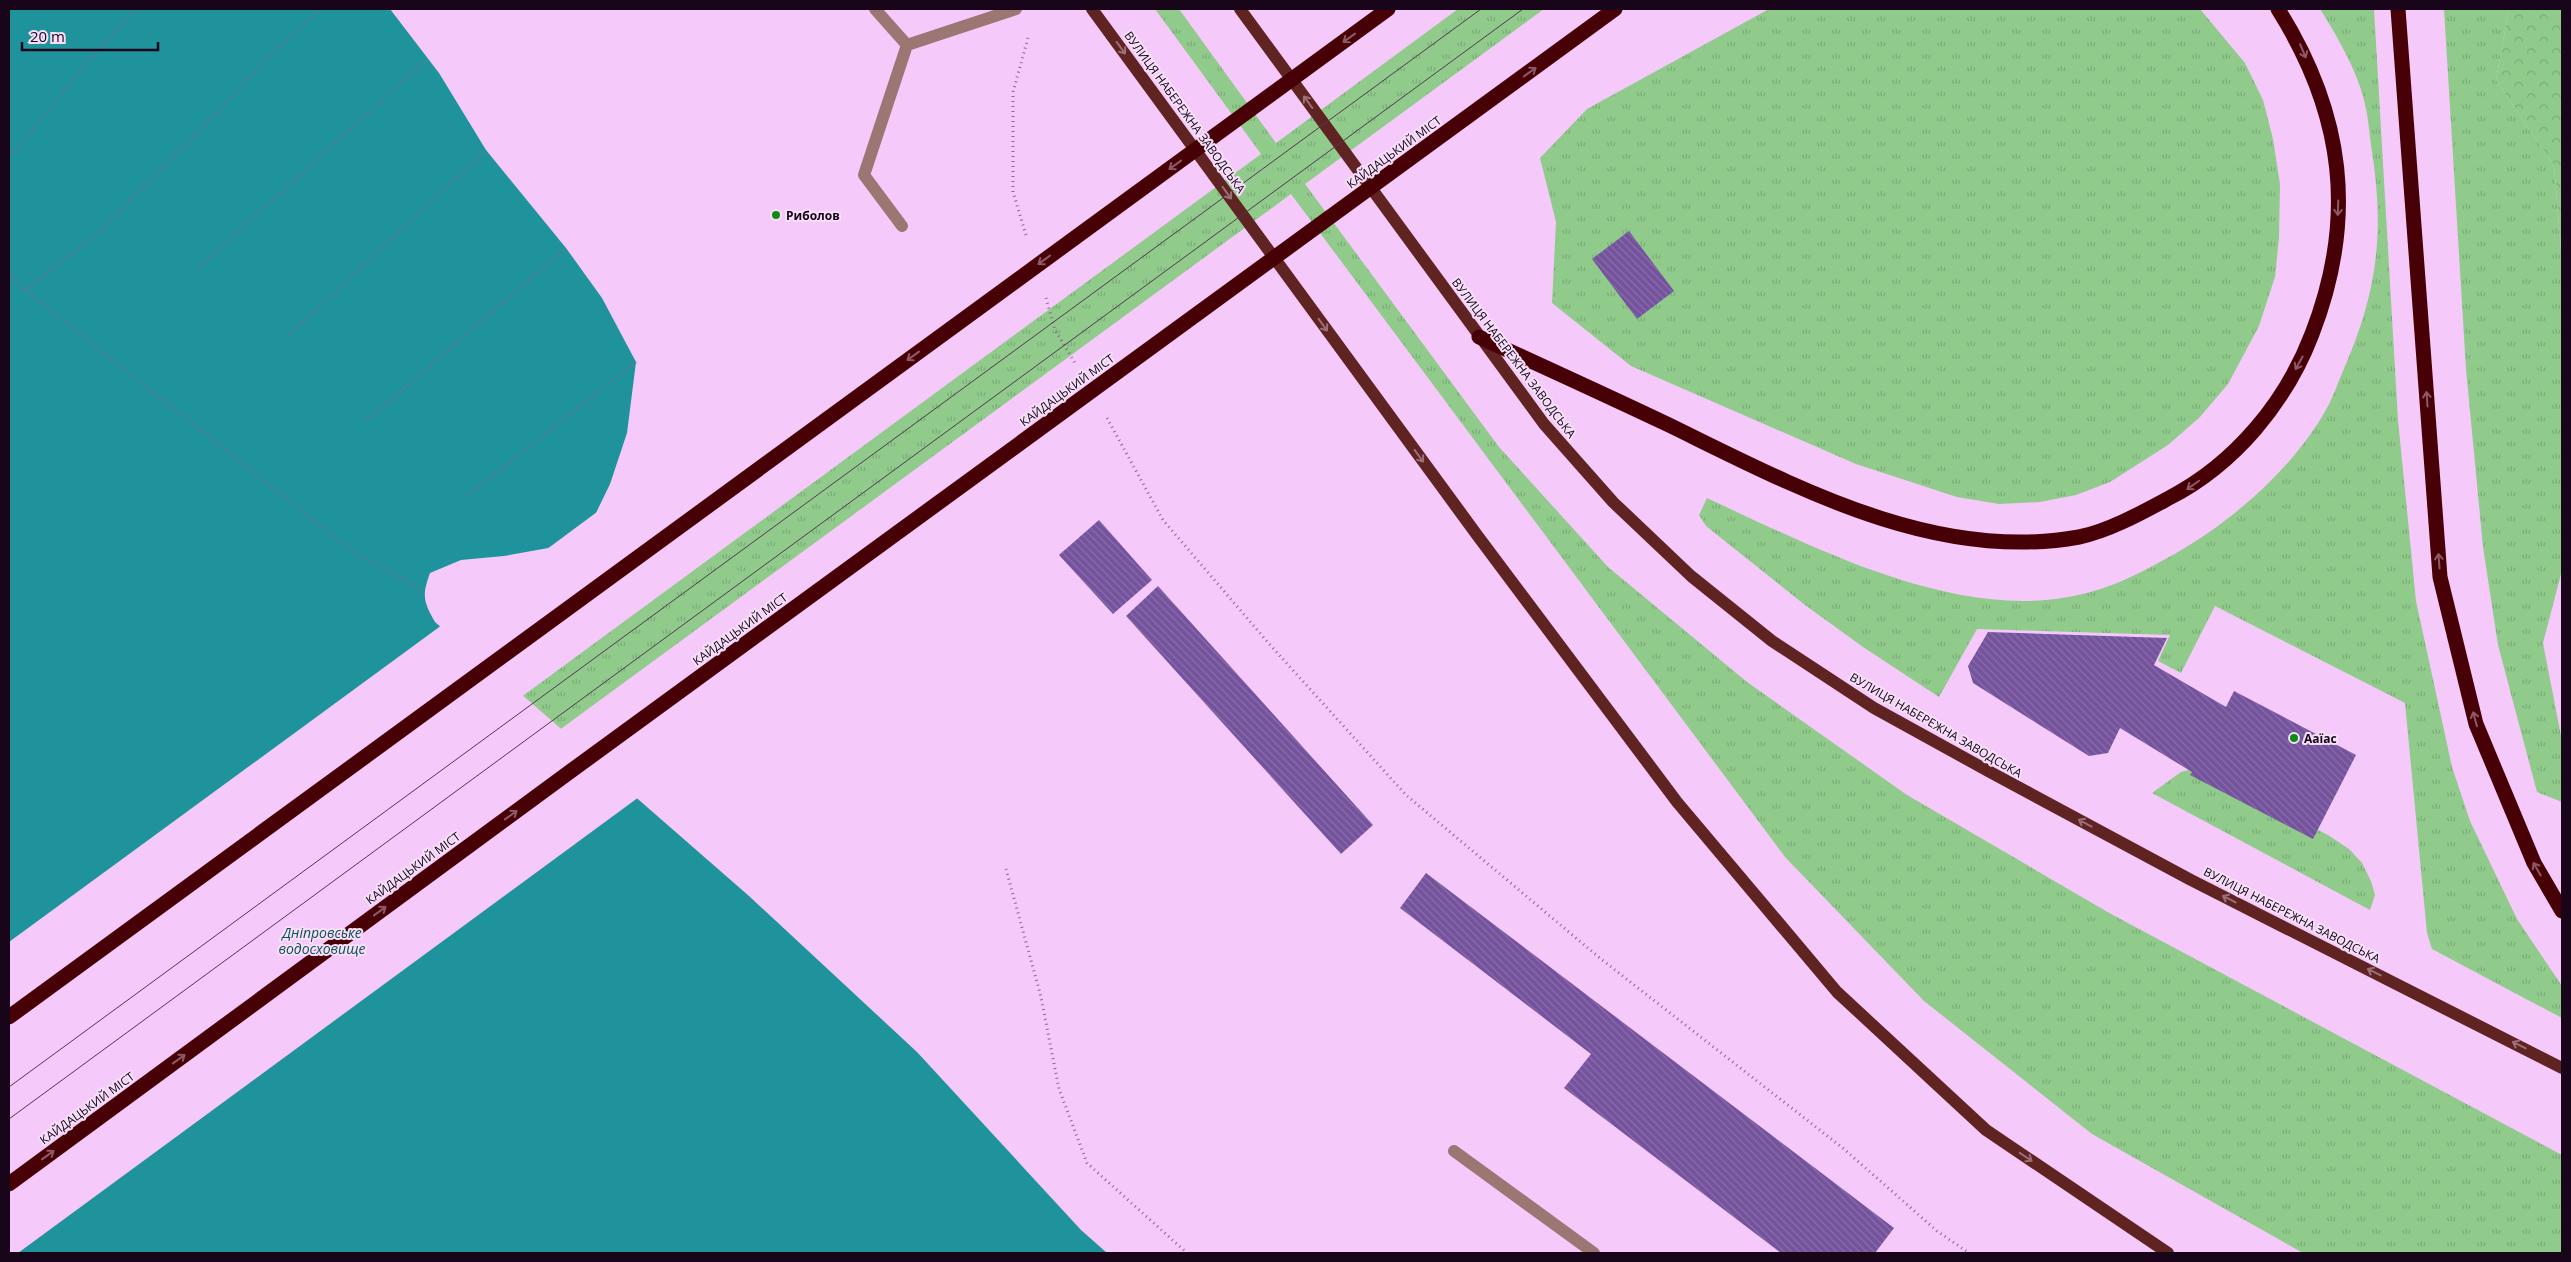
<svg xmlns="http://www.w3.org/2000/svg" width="2571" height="1262" font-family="'Open Sans',sans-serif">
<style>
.grass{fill:url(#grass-tufts)}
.forest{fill:url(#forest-crowns)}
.water{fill:#1f939c}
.pier{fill:#f6c9fb}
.building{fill:url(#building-back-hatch)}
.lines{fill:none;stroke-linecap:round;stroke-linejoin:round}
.path{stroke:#88688c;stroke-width:3;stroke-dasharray:1 4;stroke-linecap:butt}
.lane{stroke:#9b7673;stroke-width:12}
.primary{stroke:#5f2322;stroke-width:12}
.highway{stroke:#470006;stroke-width:15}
.tram{stroke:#513854;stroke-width:1}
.oneway{stroke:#8d5967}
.oneway2{stroke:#9b6e78}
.poi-dot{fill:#0f8b14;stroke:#f6dff8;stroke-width:2}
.labels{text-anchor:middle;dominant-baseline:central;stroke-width:4;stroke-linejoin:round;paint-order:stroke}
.street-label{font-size:12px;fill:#18051a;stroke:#f6dff8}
.poi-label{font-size:12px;font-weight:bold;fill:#18051a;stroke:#f6dff8;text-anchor:start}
.water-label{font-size:14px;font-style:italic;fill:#125055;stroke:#f6dff8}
</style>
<defs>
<pattern id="grass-tufts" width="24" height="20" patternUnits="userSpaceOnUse" patternTransform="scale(1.25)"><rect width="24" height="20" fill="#90cb8c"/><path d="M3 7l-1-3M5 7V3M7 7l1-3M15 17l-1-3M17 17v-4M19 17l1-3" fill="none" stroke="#7bad78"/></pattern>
<pattern id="forest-crowns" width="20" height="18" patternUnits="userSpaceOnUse" patternTransform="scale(1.25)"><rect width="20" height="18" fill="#90cb8c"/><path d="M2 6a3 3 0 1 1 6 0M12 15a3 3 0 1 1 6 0" fill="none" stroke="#7bad78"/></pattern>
<pattern id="building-back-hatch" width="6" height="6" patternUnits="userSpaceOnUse" patternTransform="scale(1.25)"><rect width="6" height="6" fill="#74529e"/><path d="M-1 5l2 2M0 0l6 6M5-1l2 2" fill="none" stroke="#896fa6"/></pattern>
</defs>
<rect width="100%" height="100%" fill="#f6c9fb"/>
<path class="grass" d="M1155,9H1179L1276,143L1458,9H1544L1305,184L1499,447L1608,567L1747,682L1907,795L2111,914L2562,1155V1253H2303L2092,1134L1924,1001L1785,857L1291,194L386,857L9,1073L1261,154Z
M1769,9H2200L2245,63L2263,100L2273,139L2280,184L2279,238L2275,277L2259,326L2228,384L2200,417L2168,445L2110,482L2076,495L2040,502L1999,504L1957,497L1856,464L1631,366L1552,303L1556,222L1540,158L1587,109Z
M2320,9H2374L2398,420L2416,601L2452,767L2470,821L2517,919L2562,986V1018L2432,949L2427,933L2405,703L2215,606L2181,673L2158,661L2170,635L1977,629L1939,697L1863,647L1805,605L1706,526L1699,515L1707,498C1806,544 1934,610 2046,600C2099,595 2132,578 2178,552C2235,519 2295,466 2327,408C2333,397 2338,383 2343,371C2378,291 2385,232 2371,145C2369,130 2368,115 2364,100C2357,71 2336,34 2320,9Z
M2444,9H2509L2496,80L2554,166L2562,261V570L2543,643L2562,741V802L2537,792L2498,645L2483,547L2466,369Z
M2196,768L2328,835L2349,849L2362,863L2371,881L2375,895L2370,910L2152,793L2181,772Z"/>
<path class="forest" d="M2509,9H2562V261L2554,166L2496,80Z"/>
<path class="water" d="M9,9H390L439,73L486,150L566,248L602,298L636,362L627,433L610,484L595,515L565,545L504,556L461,560L430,573C422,595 423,601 435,622L749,896L917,1052L1081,1230L1107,1253H9Z"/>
<path class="pier" d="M601,509L597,517L566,547L543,552Z
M442,625L639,797L18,1253H9V942Z"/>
<path class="building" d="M1629,231L1674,291L1637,319L1592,259Z
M1099,520L1152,580L1113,614L1059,555Z
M1158,586L1373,825L1341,854L1126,616Z
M1988,632L2167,638L2154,665L2226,707L2234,691L2356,755L2313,839L2190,775L2192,772L2120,728L2108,753L2089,756L1973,683L1968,666Z
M1426,873L1894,1228L1875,1253H1781L1564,1088L1591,1054L1400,908Z"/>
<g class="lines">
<path class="path" d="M13,153L97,51L136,9
M1026,235L1013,192V92L1028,38
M198,268L427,59
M9,273L25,290L95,236L209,121L265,60L320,9
M25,290L356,554L423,590
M1046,298L1055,330L1075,363
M289,335L486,150
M1107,418L1163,520L1271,646L1406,795L1601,959L1844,1149L1937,1231L1969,1253
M366,421L566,248
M467,496L636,362
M1006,869L1041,997L1059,1089L1087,1163L1187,1253"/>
<path class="lane" d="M875,9L907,45L1016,9
M902,226L864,175L907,45
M1454,1151L1594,1253"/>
<path class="primary" d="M1092,9L1477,535L1677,802L1837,992L1986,1130L2168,1253
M1240,9L1544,424L1613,502L1691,576L1772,641L1874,708L1990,772L2191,880L2562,1068"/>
<path class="highway" d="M2398,9L2440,577L2476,724L2534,863L2562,911
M1479,337C1542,366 1606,395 1669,425C1794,486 1935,563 2079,537C2109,531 2143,512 2169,498C2235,464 2286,402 2312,334C2357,218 2344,114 2278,9
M9,1017L1388,9
M9,1184L575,768L1615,9"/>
<path class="tram" d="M9,1087L1481,9
M9,1119L1523,9"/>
</g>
<defs><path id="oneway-shaft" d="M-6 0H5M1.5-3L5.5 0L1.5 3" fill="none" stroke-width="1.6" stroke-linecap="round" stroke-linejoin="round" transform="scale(1.25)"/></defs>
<g class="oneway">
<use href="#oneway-shaft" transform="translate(1349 38) rotate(144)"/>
<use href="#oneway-shaft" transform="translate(2303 51) rotate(67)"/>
<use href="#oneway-shaft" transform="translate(1530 72) rotate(-36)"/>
<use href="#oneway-shaft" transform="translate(1175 165) rotate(144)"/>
<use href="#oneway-shaft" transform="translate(2338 208) rotate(92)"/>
<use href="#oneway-shaft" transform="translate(1044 260) rotate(144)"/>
<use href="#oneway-shaft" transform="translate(913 356) rotate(144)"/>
<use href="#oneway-shaft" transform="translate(2299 363) rotate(119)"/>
<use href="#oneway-shaft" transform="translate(2427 399) rotate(-94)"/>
<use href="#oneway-shaft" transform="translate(2193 485) rotate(145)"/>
<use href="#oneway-shaft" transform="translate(2439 561) rotate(-94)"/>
<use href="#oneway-shaft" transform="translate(2475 719) rotate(-105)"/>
<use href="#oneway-shaft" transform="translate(511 815) rotate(-36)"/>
<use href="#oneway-shaft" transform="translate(2537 869) rotate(-120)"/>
<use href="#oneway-shaft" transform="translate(380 911) rotate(-36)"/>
<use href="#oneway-shaft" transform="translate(179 1059) rotate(-36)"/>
<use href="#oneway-shaft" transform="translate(48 1155) rotate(-36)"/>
</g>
<g class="oneway2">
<use href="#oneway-shaft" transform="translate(1121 48) rotate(54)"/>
<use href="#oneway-shaft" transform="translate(1308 102) rotate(-126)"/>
<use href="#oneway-shaft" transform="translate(1227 193) rotate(54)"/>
<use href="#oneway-shaft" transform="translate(1323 325) rotate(54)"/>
<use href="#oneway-shaft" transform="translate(1419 456) rotate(54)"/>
<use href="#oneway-shaft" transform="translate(2085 823) rotate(-152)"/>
<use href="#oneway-shaft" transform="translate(2229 899) rotate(-153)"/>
<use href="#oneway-shaft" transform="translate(2374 972) rotate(-153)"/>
<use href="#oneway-shaft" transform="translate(2519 1045) rotate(-153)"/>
<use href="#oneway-shaft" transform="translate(2026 1157) rotate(34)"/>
</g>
<g class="poi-dot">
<circle cx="776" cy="215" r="5"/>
<circle cx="2294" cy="738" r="5"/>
</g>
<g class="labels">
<g class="street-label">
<text transform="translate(1185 112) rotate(54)">ВУЛИЦЯ НАБЕРЕЖНА ЗАВОДСЬКА</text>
<text transform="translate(1394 152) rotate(-36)">КАЙДАЦЬКИЙ МІСТ</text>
<text transform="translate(1514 358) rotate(53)">ВУЛИЦЯ НАБЕРЕЖНА ЗАВОДСЬКА</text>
<text transform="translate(1067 390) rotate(-36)">КАЙДАЦЬКИЙ МІСТ</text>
<text transform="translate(740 629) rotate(-36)">КАЙДАЦЬКИЙ МІСТ</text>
<text transform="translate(1936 725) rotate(30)">ВУЛИЦЯ НАБЕРЕЖНА ЗАВОДСЬКА</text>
<text transform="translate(413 868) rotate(-36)">КАЙДАЦЬКИЙ МІСТ</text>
<text transform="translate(2292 915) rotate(27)">ВУЛИЦЯ НАБЕРЕЖНА ЗАВОДСЬКА</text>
<text transform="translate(87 1108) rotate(-36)">КАЙДАЦЬКИЙ МІСТ</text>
</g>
<g class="poi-label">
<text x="786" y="215">Риболов</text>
<text x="2304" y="738">Ааїас</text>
</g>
<g class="water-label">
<text x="322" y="932">Дніпровське<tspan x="322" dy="16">водосховище</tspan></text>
</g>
</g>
<rect width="2571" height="1262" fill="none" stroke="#18051a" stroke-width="20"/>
<path d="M22 42v8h136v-8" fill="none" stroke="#18051a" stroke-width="2.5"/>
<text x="30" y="42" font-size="15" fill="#18051a" stroke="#f6dff8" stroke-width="4" paint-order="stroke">20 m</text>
</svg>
